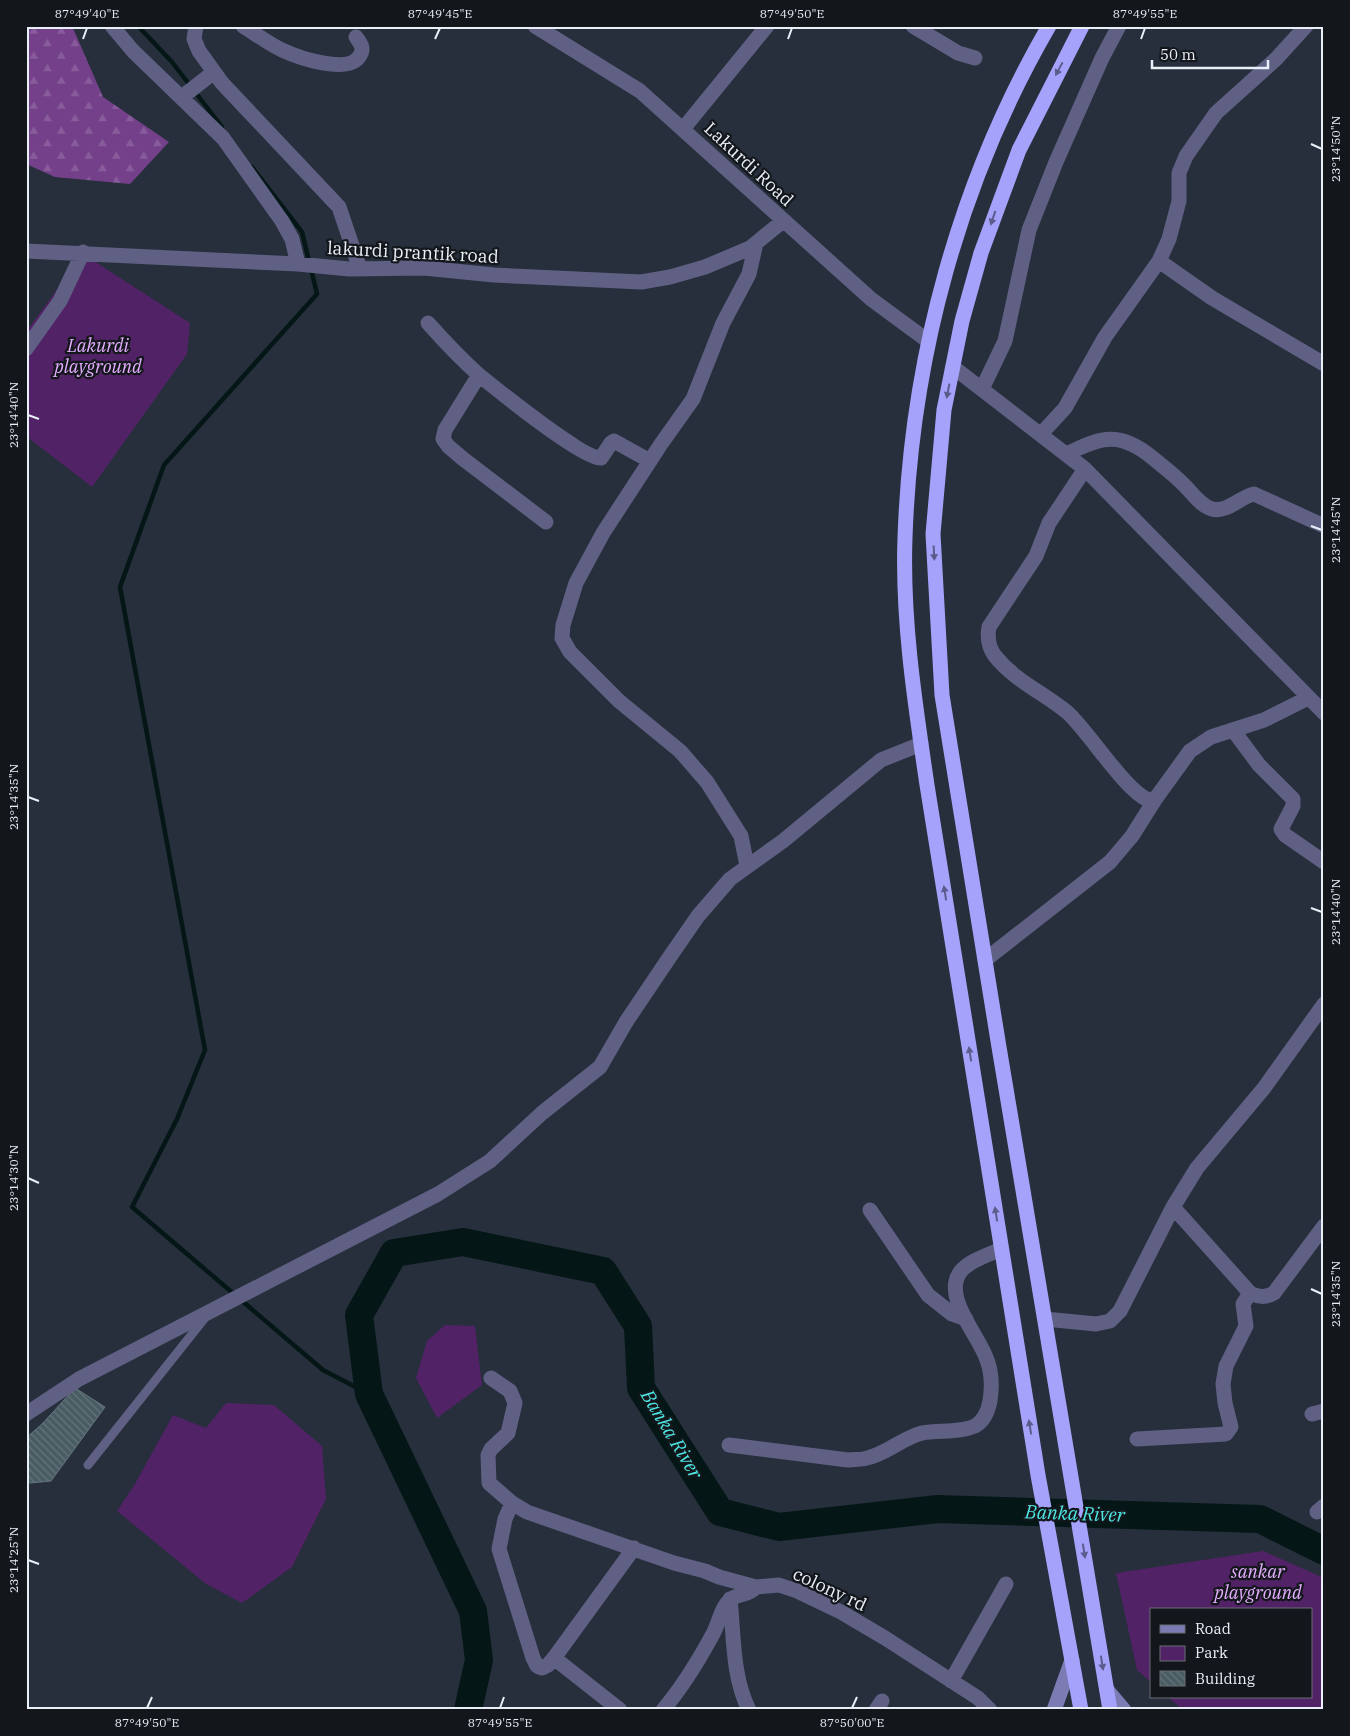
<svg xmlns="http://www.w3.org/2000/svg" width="1350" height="1736" font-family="'IBM Plex Serif',serif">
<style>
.forest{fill:url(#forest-firs)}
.park{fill:#522266}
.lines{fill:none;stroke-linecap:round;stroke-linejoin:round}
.stream{stroke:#041716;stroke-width:4.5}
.river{stroke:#041716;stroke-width:28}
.building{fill:url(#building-back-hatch);stroke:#64777e}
.lane{stroke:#606084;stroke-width:9}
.street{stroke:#606084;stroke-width:15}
.secondary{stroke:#7c7bb4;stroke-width:15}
.highway{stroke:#a4a2fb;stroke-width:15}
.oneway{fill:#5c5c8c}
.ticks{fill:none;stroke:#e9eff7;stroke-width:2}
.labels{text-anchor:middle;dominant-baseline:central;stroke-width:4.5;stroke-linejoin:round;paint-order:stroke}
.street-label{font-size:18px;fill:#e9eff7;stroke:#13171c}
.park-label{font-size:18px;font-style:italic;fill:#e4adfe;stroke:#13171c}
.water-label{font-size:19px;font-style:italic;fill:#4ee6e2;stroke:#13171c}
.neatline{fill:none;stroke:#e9eff7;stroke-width:2}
.ticks-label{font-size:12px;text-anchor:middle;fill:#e9eff7}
</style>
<defs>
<pattern id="forest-firs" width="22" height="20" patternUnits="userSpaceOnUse" patternTransform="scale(1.25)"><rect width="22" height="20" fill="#74408a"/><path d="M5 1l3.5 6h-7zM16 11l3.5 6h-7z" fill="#885c9b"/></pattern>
<pattern id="building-back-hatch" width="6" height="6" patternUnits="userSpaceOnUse" patternTransform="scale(1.25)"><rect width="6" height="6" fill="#4a5c63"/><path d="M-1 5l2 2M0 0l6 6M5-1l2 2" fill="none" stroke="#64747a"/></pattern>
</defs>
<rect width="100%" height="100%" fill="#262f3b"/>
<path class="forest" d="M26,26H72L103,97L169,142L130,184L55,177L26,164Z"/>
<path class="park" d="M83,254L190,323L187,354L92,487L26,436V332Z
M445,1325L475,1326L482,1385L437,1418L416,1378L427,1341Z
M226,1403L274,1405L322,1446L326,1499L292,1567L242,1603L206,1584L117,1511L135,1484L173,1415L206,1428Z
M1263,1551L1324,1578V1710H1183L1168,1697H1311V1610H1151V1682L1137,1670L1116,1573Z"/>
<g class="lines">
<path class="stream" d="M138,26L172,62L222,127
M252,167L302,232L309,261
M311,269L317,294L164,465L120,587L205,1050L177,1119L132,1207L323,1370L369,1394"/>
<path class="river" d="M468,1710L479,1660L473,1611L369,1394L359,1315L394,1253L463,1242L603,1271L638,1326L641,1388L720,1512L779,1527L938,1509L1260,1519L1324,1551"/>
</g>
<path class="building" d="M75,1388L105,1407L51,1481L30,1483L26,1480V1438L42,1424Z"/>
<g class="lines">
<path class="lane" d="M88,1465L204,1319"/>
<path class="street" d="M112,26L133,51L223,138L282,221L292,239L298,264
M196,26L194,39L199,51L222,83L339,207L360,269
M243,26C256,34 269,44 282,50C299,58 347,74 359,57C365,49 361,44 356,37
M535,26L640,91L871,299L928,341
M913,26L958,53L975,58
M182,97L214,72
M683,129L767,26
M26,251L298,264L349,269L424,268L494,275L641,282L670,277L705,267L750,248L783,221
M1159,261L1212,298L1324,364
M428,323C444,341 461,359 479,375C495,388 587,462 601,458L611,443L614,441L650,461
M26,349L60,301L83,252
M953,367L1085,469L1324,713
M479,375L445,430L443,439L448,446L462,458L546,522
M982,389L1005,341L1029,230L1056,162L1102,58L1119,26
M1041,434L1065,408L1105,337L1159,261L1169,239L1179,201V173L1186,156L1216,113L1276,59L1306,26
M1067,454C1103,435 1122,432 1154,459C1165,468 1176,476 1186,487C1193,494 1201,506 1212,509C1227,513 1240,497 1254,494L1324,526
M1085,469L1049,523L1036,556L989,627C987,638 989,648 995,656C1015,681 1044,693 1068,713C1089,732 1127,793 1149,800L1156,798L1190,751L1211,737L1264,720L1308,698
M1233,730L1259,765L1293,799V806L1281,829L1285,835L1324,862
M747,866L741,836L707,782L680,751L619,701L570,652L562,638L563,625L576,583L603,533L661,444L693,399L723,323L749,274L756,243
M985,960L1110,862L1132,836L1156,798
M1173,1207L1250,1293C1259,1297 1265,1298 1274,1293L1324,1226
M870,1210L928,1295L952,1314L966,1319
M1045,1319L1096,1324L1110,1321L1120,1311L1173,1207L1197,1168L1264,1088L1324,1004
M491,1378L510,1391L515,1403L508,1433L491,1449L488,1455L489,1483L512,1503L527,1512L674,1563L705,1571L719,1577L756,1587L779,1585L797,1591L841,1612L885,1638L978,1698L990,1710
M26,1414L79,1379L438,1194L490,1161L542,1113L600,1067L626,1022L669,958L698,916L730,879L783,841L881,760L921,744
M1312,1414L1324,1411
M1137,1439L1226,1434L1231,1427L1225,1403L1223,1384L1226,1366L1246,1326L1243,1304L1250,1293
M729,1445L848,1460C855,1459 861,1460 867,1458C887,1454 902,1438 922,1433C939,1430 959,1433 975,1426C984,1421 988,1411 990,1401C992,1388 992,1373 987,1360C979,1335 941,1296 961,1271C970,1260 989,1255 1001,1249
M512,1503L505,1519L499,1549L533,1658L537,1666L542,1668L548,1665L554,1658L634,1548
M1317,1512L1324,1506
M730,1599C734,1636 732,1676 749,1710
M554,1658L620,1710
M951,1681L1006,1584
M663,1710C684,1685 699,1660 714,1632C718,1624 720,1614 725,1606C734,1591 747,1598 756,1587
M876,1710L882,1701"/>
<path class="secondary" d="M1107,1690L1124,1710
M1054,1710L1072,1660"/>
<path class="highway" d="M1049,26C959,181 911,359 905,538C902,620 915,703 927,785L1038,1475L1081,1710
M1082,26L1019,150L981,253L962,321L944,410L933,534L942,695L999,1047L1110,1710"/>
</g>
<defs><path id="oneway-solid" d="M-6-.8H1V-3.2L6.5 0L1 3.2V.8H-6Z" transform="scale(1.25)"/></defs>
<g class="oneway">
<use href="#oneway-solid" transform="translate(1059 69) rotate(118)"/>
<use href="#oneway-solid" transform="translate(993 218) rotate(109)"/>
<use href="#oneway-solid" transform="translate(948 391) rotate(101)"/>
<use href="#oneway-solid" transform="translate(934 553) rotate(87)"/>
<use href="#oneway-solid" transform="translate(945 893) rotate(-99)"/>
<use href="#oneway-solid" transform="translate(970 1054) rotate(-99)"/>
<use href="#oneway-solid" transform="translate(996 1214) rotate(-99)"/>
<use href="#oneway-solid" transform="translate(1030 1427) rotate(-99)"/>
<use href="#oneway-solid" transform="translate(1084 1551) rotate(81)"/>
<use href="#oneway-solid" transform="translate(1102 1663) rotate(81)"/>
</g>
<path class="ticks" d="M83,39L87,28M435,39L440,28M788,39L792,28M1141,39L1145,28M1311,144L1322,149M28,415L39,419M1311,526L1322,530M28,797L39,801M1311,908L1322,912M28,1178L39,1183M1311,1289L1322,1294M28,1560L39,1564M147,1708L152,1697M500,1708L504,1697M852,1708L857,1697"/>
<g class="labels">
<g class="street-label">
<text transform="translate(749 164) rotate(43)">Lakurdi Road</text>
<text transform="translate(413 252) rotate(3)">lakurdi prantik road</text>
<text transform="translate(830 1589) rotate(25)">colony rd</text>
</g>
<g class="park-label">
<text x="98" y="345">Lakurdi<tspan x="98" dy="21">playground</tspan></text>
<text x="1258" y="1571">sankar<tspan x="1258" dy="21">playground</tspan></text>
</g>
<g class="water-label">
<text transform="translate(672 1434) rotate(59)">Banka River</text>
<text transform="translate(1075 1513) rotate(2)">Banka River</text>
</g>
</g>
<rect width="1350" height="1736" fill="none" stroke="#13171c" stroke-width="55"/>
<rect x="1150" y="1608" width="162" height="90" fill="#13171c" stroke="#696d74"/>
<rect x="1160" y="1625" width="25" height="8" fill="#7c7bb4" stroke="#696d74"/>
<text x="1195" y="1634" font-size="15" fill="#e9eff7">Road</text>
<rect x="1160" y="1646" width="25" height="15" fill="#522266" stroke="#696d74"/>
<text x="1195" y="1658" font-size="15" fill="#e9eff7">Park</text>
<rect x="1160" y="1671" width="25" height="15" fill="url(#building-back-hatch)" stroke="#696d74"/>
<text x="1195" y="1684" font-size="15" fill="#e9eff7">Building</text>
<path d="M1152 60v8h116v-8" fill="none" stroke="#e9eff7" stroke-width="2.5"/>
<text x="1160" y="60" font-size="15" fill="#e9eff7" stroke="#13171c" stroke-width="4" paint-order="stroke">50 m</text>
<rect x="28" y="28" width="1294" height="1680" class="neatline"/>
<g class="ticks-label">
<text x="87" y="18">87°49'40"E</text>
<text x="440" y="18">87°49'45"E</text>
<text x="792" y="18">87°49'50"E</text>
<text x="1145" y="18">87°49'55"E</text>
<text transform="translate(1336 149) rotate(-90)" y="4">23°14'50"N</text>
<text transform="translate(14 415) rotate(-90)" y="4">23°14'40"N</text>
<text transform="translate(1336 530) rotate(-90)" y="4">23°14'45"N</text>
<text transform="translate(14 797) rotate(-90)" y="4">23°14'35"N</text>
<text transform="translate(1336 912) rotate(-90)" y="4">23°14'40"N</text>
<text transform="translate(14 1178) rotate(-90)" y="4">23°14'30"N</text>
<text transform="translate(1336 1294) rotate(-90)" y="4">23°14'35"N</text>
<text transform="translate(14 1560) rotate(-90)" y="4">23°14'25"N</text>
<text x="147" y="1727">87°49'50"E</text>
<text x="500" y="1727">87°49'55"E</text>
<text x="852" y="1727">87°50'00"E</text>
</g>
</svg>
